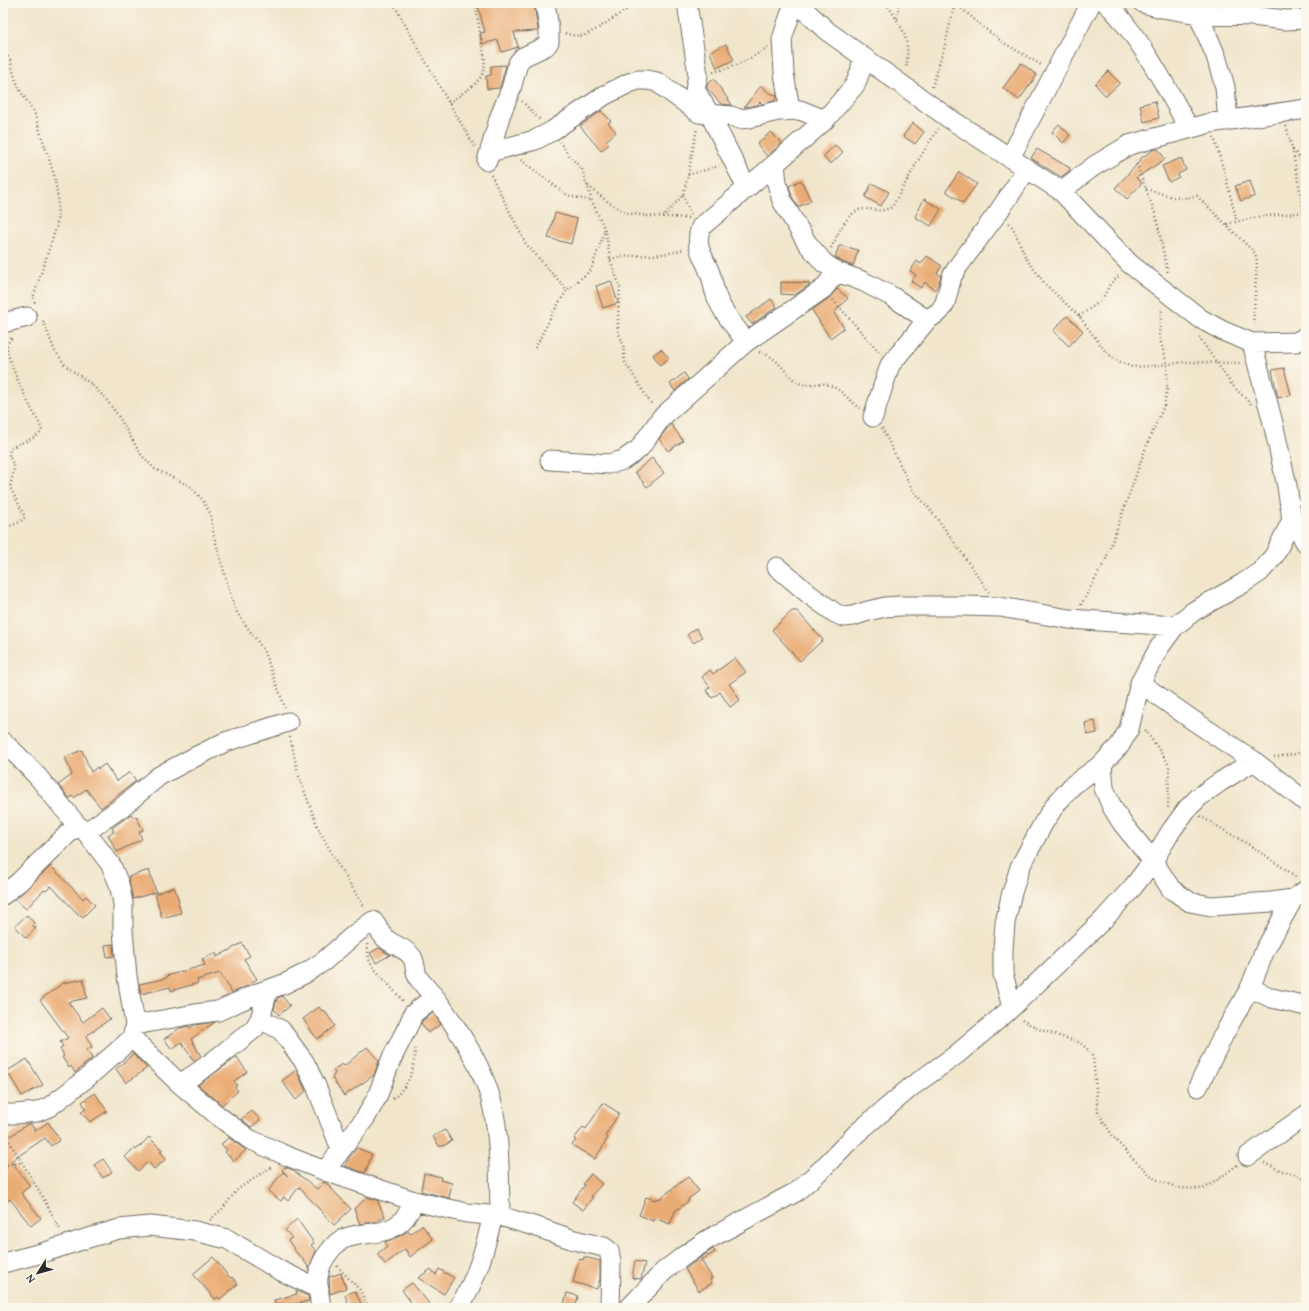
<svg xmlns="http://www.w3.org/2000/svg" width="1309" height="1311" font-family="'Gentium Book Plus',serif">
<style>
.building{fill:#eaac75}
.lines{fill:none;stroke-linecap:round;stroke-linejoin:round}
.minor-casing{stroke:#706c63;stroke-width:21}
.path{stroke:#706c63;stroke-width:2.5;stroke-dasharray:1 3;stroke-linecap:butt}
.minor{stroke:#fff;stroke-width:19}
</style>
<rect width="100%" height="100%" fill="#fbf7ec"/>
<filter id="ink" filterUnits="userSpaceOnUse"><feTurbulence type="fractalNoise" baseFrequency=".025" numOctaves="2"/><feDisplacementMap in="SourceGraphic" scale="8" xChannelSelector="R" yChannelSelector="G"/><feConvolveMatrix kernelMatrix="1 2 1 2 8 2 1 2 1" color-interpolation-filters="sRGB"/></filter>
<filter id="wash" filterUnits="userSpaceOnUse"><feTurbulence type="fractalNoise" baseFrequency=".012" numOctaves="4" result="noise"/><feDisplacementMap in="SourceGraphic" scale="16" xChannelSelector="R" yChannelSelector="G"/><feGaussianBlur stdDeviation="0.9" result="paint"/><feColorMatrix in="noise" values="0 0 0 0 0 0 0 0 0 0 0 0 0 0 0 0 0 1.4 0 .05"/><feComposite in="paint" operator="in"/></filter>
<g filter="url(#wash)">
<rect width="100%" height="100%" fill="#f1e6cc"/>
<g id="blocks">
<path class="building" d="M477,3L534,4L538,31L514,32L518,47L502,52L498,40L482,44L480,33L485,32Z
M726,44L734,60L717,68L710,52Z
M1021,63L1037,75L1019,100L1003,88Z
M506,65L500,88L487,89L486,76L491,75V66Z
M1108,71L1120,83L1106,96L1095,84Z
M714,79L732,105L721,104L707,88V84Z
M761,86L769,93L776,95L777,97L774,101L762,104L760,102L757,105L744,107Z
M1155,101L1159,118L1144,122L1140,105Z
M601,111L611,121L608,123L616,132L606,141L609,144L601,151L580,126Z
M913,123L924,132L915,144L903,136Z
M1059,124L1070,135L1063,143L1052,132Z
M771,132L782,143L767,156L757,144Z
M835,145L843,152L831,164L823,157Z
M1037,149L1070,168L1069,171L1061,177L1031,158Z
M1158,149L1165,159L1136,178L1142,183L1127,199L1115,188L1141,160L1140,159L1153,150Z
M1181,158L1186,170L1178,174L1179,177L1169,182L1162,166Z
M959,172L977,184L963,203L946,191Z
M801,180L811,201L798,207L792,197L789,186Z
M1250,181L1255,196L1241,201L1235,186Z
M872,183L889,192L881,206L865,197Z
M924,199L941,209L931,226L915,217Z
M555,213L577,219L571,244L548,238Z
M839,246H843L858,250L853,266L842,262L835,257Z
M927,256L942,266L937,273L941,276L938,285L935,290L925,282L921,288L911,281L916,275L910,271L917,261L921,264Z
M611,281L618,303L603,308L596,286Z
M781,282L809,283V285L795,295L781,294Z
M837,289L848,298L834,313L844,328L830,338L812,310L829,298Z
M771,299L777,307L752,324L746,317Z
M1067,316L1083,331L1069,346L1053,331Z
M661,349L669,358L660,365L653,355Z
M1284,368L1291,395L1278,398L1272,370Z
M684,373L688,379L675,391L670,384Z
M671,424L683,441L668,451L659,439Z
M652,458L664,473L647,487L635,472Z
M792,611H797L823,640L800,661L772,630Z
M696,628L702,637L694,643L687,635Z
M735,658L746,672L729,684L740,700L730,707L720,692L712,698L706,690L710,687L702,677L710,670L713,674Z
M1095,721L1097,733L1087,735L1085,723Z
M82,750L91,772L97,767L98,769L105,764L117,781L130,772L136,781L101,808L86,789L74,798L73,796L69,798L58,785L72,775L65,757Z
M131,814L134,818L136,816L143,830L139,832L142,839L117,852L108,835L114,832L112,828Z
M51,866L83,899L86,896L95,905L83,917L81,915L80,916L51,886L46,891L44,890L26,909L15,899Z
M149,870L156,892L133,899L128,877Z
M174,887L179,901L178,902L181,913L162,918L155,894Z
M27,915L34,923L32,925L36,928L26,938L15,926Z
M242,943L250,956L244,959L257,979L247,986L232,993L220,973L197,980L198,983L171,991L170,987L141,994L139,984L167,978L166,976L205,965L202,959L216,953L217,957Z
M113,944L114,956L107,957L105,945Z
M379,948L390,955L376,963L370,953Z
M83,979L87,998L68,1002L83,1022L102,1008L110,1019L86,1036L92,1047L87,1049L92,1058L75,1073L71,1066L69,1068L62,1057L64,1056L60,1048L63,1046L60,1042L68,1038L40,1000L63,983Z
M282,996L290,1006L279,1015L274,1009L277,998Z
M319,1007L322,1011L324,1010L335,1026L317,1039L303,1019Z
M433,1013L441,1024L428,1033L421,1023L422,1021Z
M215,1022L191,1039L201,1056L194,1061L181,1042L172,1049L164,1039L180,1028L189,1026L190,1028L194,1025Z
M367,1047L379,1061L374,1075L344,1096L332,1078L335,1073L333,1070L342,1064L344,1066Z
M133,1054L147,1068L126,1083L116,1069Z
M237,1057L247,1072L234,1081L237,1085L235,1087L238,1091L222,1105L198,1085Z
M27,1059L43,1085L22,1096L7,1071Z
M296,1070L306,1091L296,1100L282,1081Z
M95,1093L107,1111L90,1122L81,1112L86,1109L82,1102Z
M603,1103L619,1113L605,1136L608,1138L595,1159L572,1145L576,1140L574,1139L583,1127L586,1129Z
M252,1111L260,1120L251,1127L241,1119Z
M48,1122L60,1140L51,1146L45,1138L11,1161L30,1186L21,1193L41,1218L31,1226L10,1199L3,1205V1141L28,1124H31L35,1131Z
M445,1130L452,1141L443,1146H439L433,1136Z
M149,1137L162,1150L160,1151L166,1159L154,1169L148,1162L138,1171L125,1157L134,1148L136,1150Z
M229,1138L246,1150L234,1161L225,1152L227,1150L221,1144Z
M357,1148L372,1154L365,1173L345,1166L349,1158Z
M103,1159L112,1172L103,1178L94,1165Z
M285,1167L293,1170L317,1189L324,1182L326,1183L351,1209L334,1225L299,1187L288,1201L284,1197L281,1201L268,1191L283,1172L288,1176L282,1170Z
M424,1173L441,1177L440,1180L452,1183L449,1198L421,1191Z
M591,1174L602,1184L591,1196L593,1197L583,1210L572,1202L585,1185L583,1184Z
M688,1177L699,1191L688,1199L689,1201L675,1211L670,1224L654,1218L653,1221L639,1215L646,1197L655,1200L656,1198L659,1199Z
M367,1197L379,1201L378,1202L385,1217L374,1222L360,1224L354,1209Z
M297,1219L314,1243L311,1245L316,1251L309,1268L299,1254L298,1255L288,1240L292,1238L285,1230Z
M422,1225L433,1239L410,1257L405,1249L385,1264L377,1254L387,1246L385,1242L400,1236L408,1231L410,1234Z
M713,1249L715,1252L701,1260L712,1278L710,1279L712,1283L699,1291L685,1269Z
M213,1257L230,1278L232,1277L238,1284L220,1299L218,1297L215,1299L193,1274Z
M584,1257L600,1261V1279L597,1289L573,1282L579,1259L583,1260Z
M635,1261L645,1263L641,1279L632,1278Z
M431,1269L436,1275L439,1269L454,1278L444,1294L418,1278Z
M341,1273L346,1288L330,1294L329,1277Z
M412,1283L433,1308H415L402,1290Z
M296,1291L308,1296L309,1301L276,1308L274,1300L297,1294Z
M355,1291L363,1308H350L345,1295Z
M567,1293L578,1296L575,1308H563Z"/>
</g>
</g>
<g filter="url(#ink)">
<use href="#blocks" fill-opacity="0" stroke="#706c63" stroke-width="1"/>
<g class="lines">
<defs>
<path id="minor" d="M687,3L698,75L695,90L709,113L747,188
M797,3L827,31L947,117L1061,191L1130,264L1201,319L1223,331L1252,343L1296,342L1306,337
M1106,3C1113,9 1119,16 1125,24C1150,55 1169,93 1189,128
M1143,3L1162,8L1198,14L1252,16L1285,20L1306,19
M1198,14L1216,56L1225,87L1228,121
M790,110L784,73L782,39L794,3
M490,152L535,140L552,131L605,95L629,83L638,80H647L657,82L699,113L731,116L739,119L749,118L778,111L800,110L825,120
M1010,158L1091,3
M487,161L500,116L511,89L518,63L523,57L546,46L549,42V28L545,3
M775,164L777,183L782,201L807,243L824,263L837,272L862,281L893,297L927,320
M1061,191L1094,166L1129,145L1210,123L1306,109
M3,323L27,317
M746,342C735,326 720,310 715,292C713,287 713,281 711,276C705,257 693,248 701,227L775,164L825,120L855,85L860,72L863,57
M1252,343L1273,423L1287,486L1292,520L1306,543
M873,417L890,365L927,320L940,311L945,303L952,276L959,265L999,211L1027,169
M550,460L609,464L623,460L639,449L661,418L746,342L823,289L837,272
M777,567L810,595L835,613L844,617L853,616L868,611L885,607L899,606H964L1000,607L1069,619L1175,626
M1140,683L1194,721L1254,761L1306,802
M3,742L18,756L38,777L77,825L86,832L111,865L119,884L123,903V931L127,976L135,1025L132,1038L88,1077L49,1107L37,1112L15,1114H3
M1102,764L1104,788L1112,807L1122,823L1153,861L1171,889L1190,902L1211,906L1271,902L1293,899L1306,890
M86,832L122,807L159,776L187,761L225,742L288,722
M3,895L19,882L77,825
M1250,988L1272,998L1306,1006
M1012,1007L1003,974V949L1005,923L1011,896L1020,867L1044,822L1056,804L1073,785L1102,764L1120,745L1129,729L1140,683L1159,648L1175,626L1194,611L1242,584L1260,572L1274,556L1292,520
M260,1019L281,1030L305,1063L316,1086L341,1149
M135,1025L195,1014L218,1011L258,993L284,984L306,973L324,961L355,934L373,921C377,926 380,933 385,938C393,946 405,947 412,957C416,963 414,971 419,979C425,987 431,993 437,1000C456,1027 476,1056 487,1087C501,1125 499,1175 500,1216
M132,1038L180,1084L217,1115L249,1139L287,1156L325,1171L414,1201L467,1213L500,1216L537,1227L574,1240L604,1247L609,1251L611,1261L610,1308
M180,1084L207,1066L254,1029L260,1019L268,991
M1198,1087L1224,1034L1250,988L1265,950L1293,899
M1248,1156L1306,1115
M325,1171L366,1117L377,1097L391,1060L410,1022L413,1014L424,1005L436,999
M3,1263L42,1253L85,1239L119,1229L150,1226L195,1231L227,1239L279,1270L319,1289
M321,1308C320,1298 317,1287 318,1278C319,1269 323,1259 329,1252C332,1248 336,1243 341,1240C349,1236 357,1235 365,1234C390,1232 405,1226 414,1201
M458,1308C477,1280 485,1248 493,1215
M629,1308L664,1271L685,1255L707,1240L796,1192L822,1169L856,1134L911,1087L956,1055L1007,1012L1104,919L1133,887L1153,861L1171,831L1187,809L1199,797L1220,782L1254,761"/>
</defs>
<use href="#minor" class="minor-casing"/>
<path class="path" d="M393,3L449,103L475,147
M886,3C902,27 911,38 906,69
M956,3L979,24L1004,43L1043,66
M897,18L899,3
M565,33L571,35L583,36L597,29L629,8L640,3
M3,50L10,60L16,81L21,92L34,112L54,175L58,199L57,225L33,298
M713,72C735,67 749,60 768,47
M932,87L945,45L955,3
M522,101L541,121
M449,103L474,85L481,77L484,71L485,61L475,3
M1286,126L1292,148L1304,212
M1214,137L1226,178L1237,222
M1293,150L1306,166
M521,160L564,193L570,196L592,201
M1135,160L1156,216L1168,274
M491,175L526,244L567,290
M688,175L719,166
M588,186L608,202L626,213L648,216L690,218
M1146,189L1173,197L1184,198L1197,196L1255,253L1257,261L1253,327
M683,195L691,215
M665,215L683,195L688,175L697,128
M1009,223L1013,228L1027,260L1046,285L1079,316L1105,351L1116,360L1132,367L1152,366L1185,362L1242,363
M1227,224L1257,217L1306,212
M606,233L610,259L620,287L618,317V331L623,344L625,362L652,405
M831,248C838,235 847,209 865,209C877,209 879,213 892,207L919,159L938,129
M610,259C635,253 660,258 684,249
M33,298L35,303
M833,300L881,354
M1079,316L1098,303L1103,298L1110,284L1120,275
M43,321L55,351L66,366L91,384L105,398L117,414L142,456L155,469L190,486L202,499L210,513L214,536L232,600L237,613L263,649L282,699L285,708
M1199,337L1232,385L1252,405
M535,348L553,313L567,290L591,270L605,230L592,201L582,169L569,156L560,142
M759,352C773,355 780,365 789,375C792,378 795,382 799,383C807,387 817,382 826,384C841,388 849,401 861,409
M882,428L912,489L928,507L945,529L989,592
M3,529L20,522L25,517L10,487L14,469L12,461L9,456L10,449C19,442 35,440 42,431C40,422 35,416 31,408C25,397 6,357 7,346C8,343 9,340 12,338
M1081,605L1106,559L1146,447L1164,406L1167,390V364L1159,336L1162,308
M1145,730L1167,761L1169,767L1168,809
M290,737L299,777L318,828L337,863L365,908
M1274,757L1296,754L1306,749
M1200,816L1251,846L1297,877
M367,944L369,959L372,966L404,1002
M1022,1020L1038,1029L1081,1043L1088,1050L1093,1057L1098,1111L1103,1121L1115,1139L1132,1158L1155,1179L1179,1188L1203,1189L1215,1182L1237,1165
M393,1099C410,1083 414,1072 415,1049
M3,1131L41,1194L61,1231
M1264,1163L1282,1171L1298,1175L1306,1180
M3,1165L21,1163
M210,1220L222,1209L238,1189L273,1166
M337,1266L360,1290L369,1308"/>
<use href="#minor" class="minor"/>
</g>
</g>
<rect width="1309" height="1311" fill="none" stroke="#fbf7ec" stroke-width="16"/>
<g transform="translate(38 1273) rotate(233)" stroke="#fbf7ec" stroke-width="3" paint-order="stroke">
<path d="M0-3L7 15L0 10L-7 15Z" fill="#2b2b2b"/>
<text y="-6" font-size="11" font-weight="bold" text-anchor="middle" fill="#2b2b2b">N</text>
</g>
</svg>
